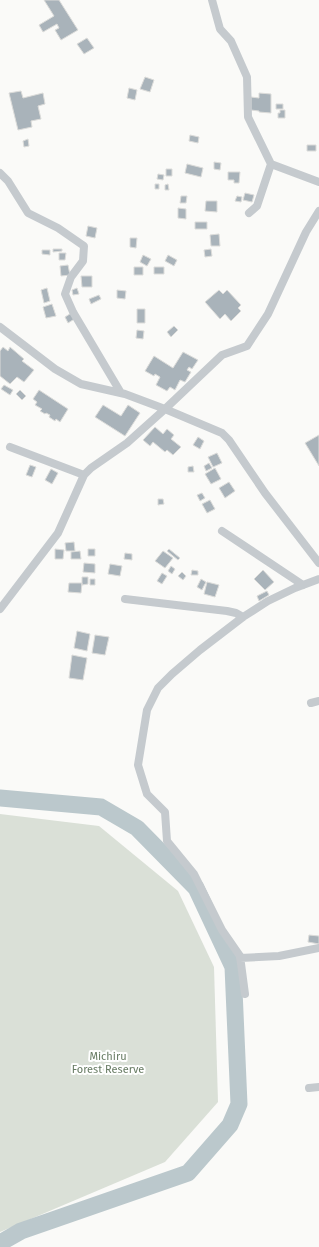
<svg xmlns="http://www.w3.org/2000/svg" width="319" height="1247" font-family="'Fira Sans',sans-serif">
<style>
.green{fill:#dae0d7}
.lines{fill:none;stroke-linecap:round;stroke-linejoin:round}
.river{stroke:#bbc8cc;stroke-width:17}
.building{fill:#a9b3ba;stroke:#dcdcda}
.minor{stroke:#c5cace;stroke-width:8}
.labels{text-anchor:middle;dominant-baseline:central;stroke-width:4;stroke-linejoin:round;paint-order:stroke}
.park-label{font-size:11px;fill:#677b63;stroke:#fff}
</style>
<rect width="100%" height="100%" fill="#fafaf8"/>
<path class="green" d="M0,814L99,826L178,891L214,967L218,1102L165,1162L0,1232Z"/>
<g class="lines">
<path class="river" d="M0,798L101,807L137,828L196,888L233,967L239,1104L230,1125L188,1173L21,1231L0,1243"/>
</g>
<path class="building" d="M44,0H59L78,30L61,40L55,30L59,28L57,24L43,32L39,25L54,16Z
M87,38L94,48L84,54L77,44Z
M145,77L154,80L150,92L140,89Z
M129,88L137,90L135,100L127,98Z
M21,91L23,98L43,93L45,104L38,106L41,119L31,121L32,127L18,130L9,93Z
M259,93L271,94V113L259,112V111L251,110V97L259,98Z
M276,104H283V109H276Z
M280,110H285V118H278V113H280Z
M190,135L199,137L198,143L189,141Z
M28,139L29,146L24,147L23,141Z
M307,145H316V151H307Z
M214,162L221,163L220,170L214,169Z
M187,164L203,168L201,177L185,173Z
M166,169H172V176H166Z
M228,172H240L239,183H234V180H228Z
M158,174L164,175L163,180L157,179Z
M155,184H159V189H155Z
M168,184L169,190H165V185Z
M245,193L254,195L252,202L243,200Z
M181,196H187L186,203H180Z
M237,196L242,197L241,202L235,201Z
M206,201H217V212L205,211Z
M178,208L186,209V219L178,218Z
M195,222H207V229H195Z
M88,226L97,228L95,238L86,236Z
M219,234L220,246H211L210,235Z
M130,238H137L136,248L130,247Z
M53,249H62V251L53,252Z
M211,249L212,256L205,257L204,250Z
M42,250H50V255L42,254Z
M59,253H66L65,260H59Z
M143,255L151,259L147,266L140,262Z
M168,255L177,260L174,266L165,261Z
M68,265L70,275L61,276L60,266Z
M134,267H143V275H134Z
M154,267H164V274H154Z
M81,276H92V287H82Z
M47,288L50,301L44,303L41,290Z
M77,288L79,294L73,295L72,290Z
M117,290L126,291L125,299L117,298Z
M219,290L223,294L227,290L241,305L238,308L241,311L231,321L225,314L220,319L205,302Z
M99,295L101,299L91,304L89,299Z
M52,304L56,316L46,318L43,307Z
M137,309H145V323H137Z
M73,312L76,318L68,323L65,317Z
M174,326L178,330L171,337L167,332Z
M137,330L144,331L143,339L136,338Z
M3,347L8,351L10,347L24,359L22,361L34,370L24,382L17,377L10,384L0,376V351Z
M183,352L198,360L192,369L189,367L187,370L191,372L185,382L180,380L175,390L170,387L167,391L156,385L160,377L155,374L154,376L145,371L154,356L173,368Z
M4,385L13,390L10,395L1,389Z
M20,390L26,396L22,400L16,394Z
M39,390L68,409L60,422L56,419L55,421L49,417L50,415L46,413L45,414L40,411L42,409L35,405L37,402L33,399Z
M103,405L121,416L128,405L140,413L125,436L95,417Z
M155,427L163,434L167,429L174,435L171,439L181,447L173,455L167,450L165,452L153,442L150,446L143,440Z
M319,435V466L305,443Z
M198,437L204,441L200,449L193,445Z
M217,453L222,463L213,467L208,457Z
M209,463L212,468L206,471L204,466Z
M30,465L36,467L32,477L26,475Z
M193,466L194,472H188V467Z
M215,468L221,479L211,484L205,474Z
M51,469L58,473L52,484L45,480Z
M229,482L235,491L225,498L219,488Z
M202,493L205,498L200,501L197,495Z
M158,499H163L164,504L158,505Z
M210,500L215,509L207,513L202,504Z
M74,542L75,551H66L65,543Z
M55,549L64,550L63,559H55Z
M88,549H95V556H88Z
M169,549L180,558L178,560L167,551Z
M80,551L81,559H71V552Z
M163,551L173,558L165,568L155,561Z
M125,553L132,554V560L124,559Z
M84,563L95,564V573L83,572Z
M110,564L122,566L120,576L108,574Z
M171,566L175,569L172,574L168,571Z
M192,570L198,571V575H191Z
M263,570L274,582L265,590L254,579Z
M182,572L186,576L183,580L178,576Z
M162,573L167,576L162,584L157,581Z
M82,577H88V584L82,585Z
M90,579H95V585H90Z
M201,579L206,582L202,590L197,587Z
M207,582L219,585L215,597L204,594Z
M69,583H82L81,593L68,592Z
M267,591L269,595L259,601L257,596Z
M77,631L90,634L87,651L74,648Z
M95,635L109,637L105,655L92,653Z
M72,655L87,658L83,680L69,678Z
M309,935L319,936V944L308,942Z"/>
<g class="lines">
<path class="minor" d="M212,0L220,29L231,41L247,77L248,117L271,164L319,182
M0,173L8,181L28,213L58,228L84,246L83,261L71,277L65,294L73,312L121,393
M249,213L257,206L271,164
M0,327L55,369L81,384L125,394L165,409L222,433L229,440L265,493L319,563
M10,447L84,475L91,468L127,443L165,409L222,355L247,346L268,314L306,232L319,211
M222,531L303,585
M125,599L227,611L236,613L243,617
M0,609L58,533L84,475
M311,703L319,701
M240,958L279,956L319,948
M245,994L240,956L222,930L194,874L167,841L165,812L147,794L138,765L147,710L158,688L172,674L200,650L243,617L268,601L295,588L319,579
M309,1088L319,1087"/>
</g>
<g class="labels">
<g class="park-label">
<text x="108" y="1056">Michiru<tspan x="108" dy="13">Forest Reserve</tspan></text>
</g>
</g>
</svg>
